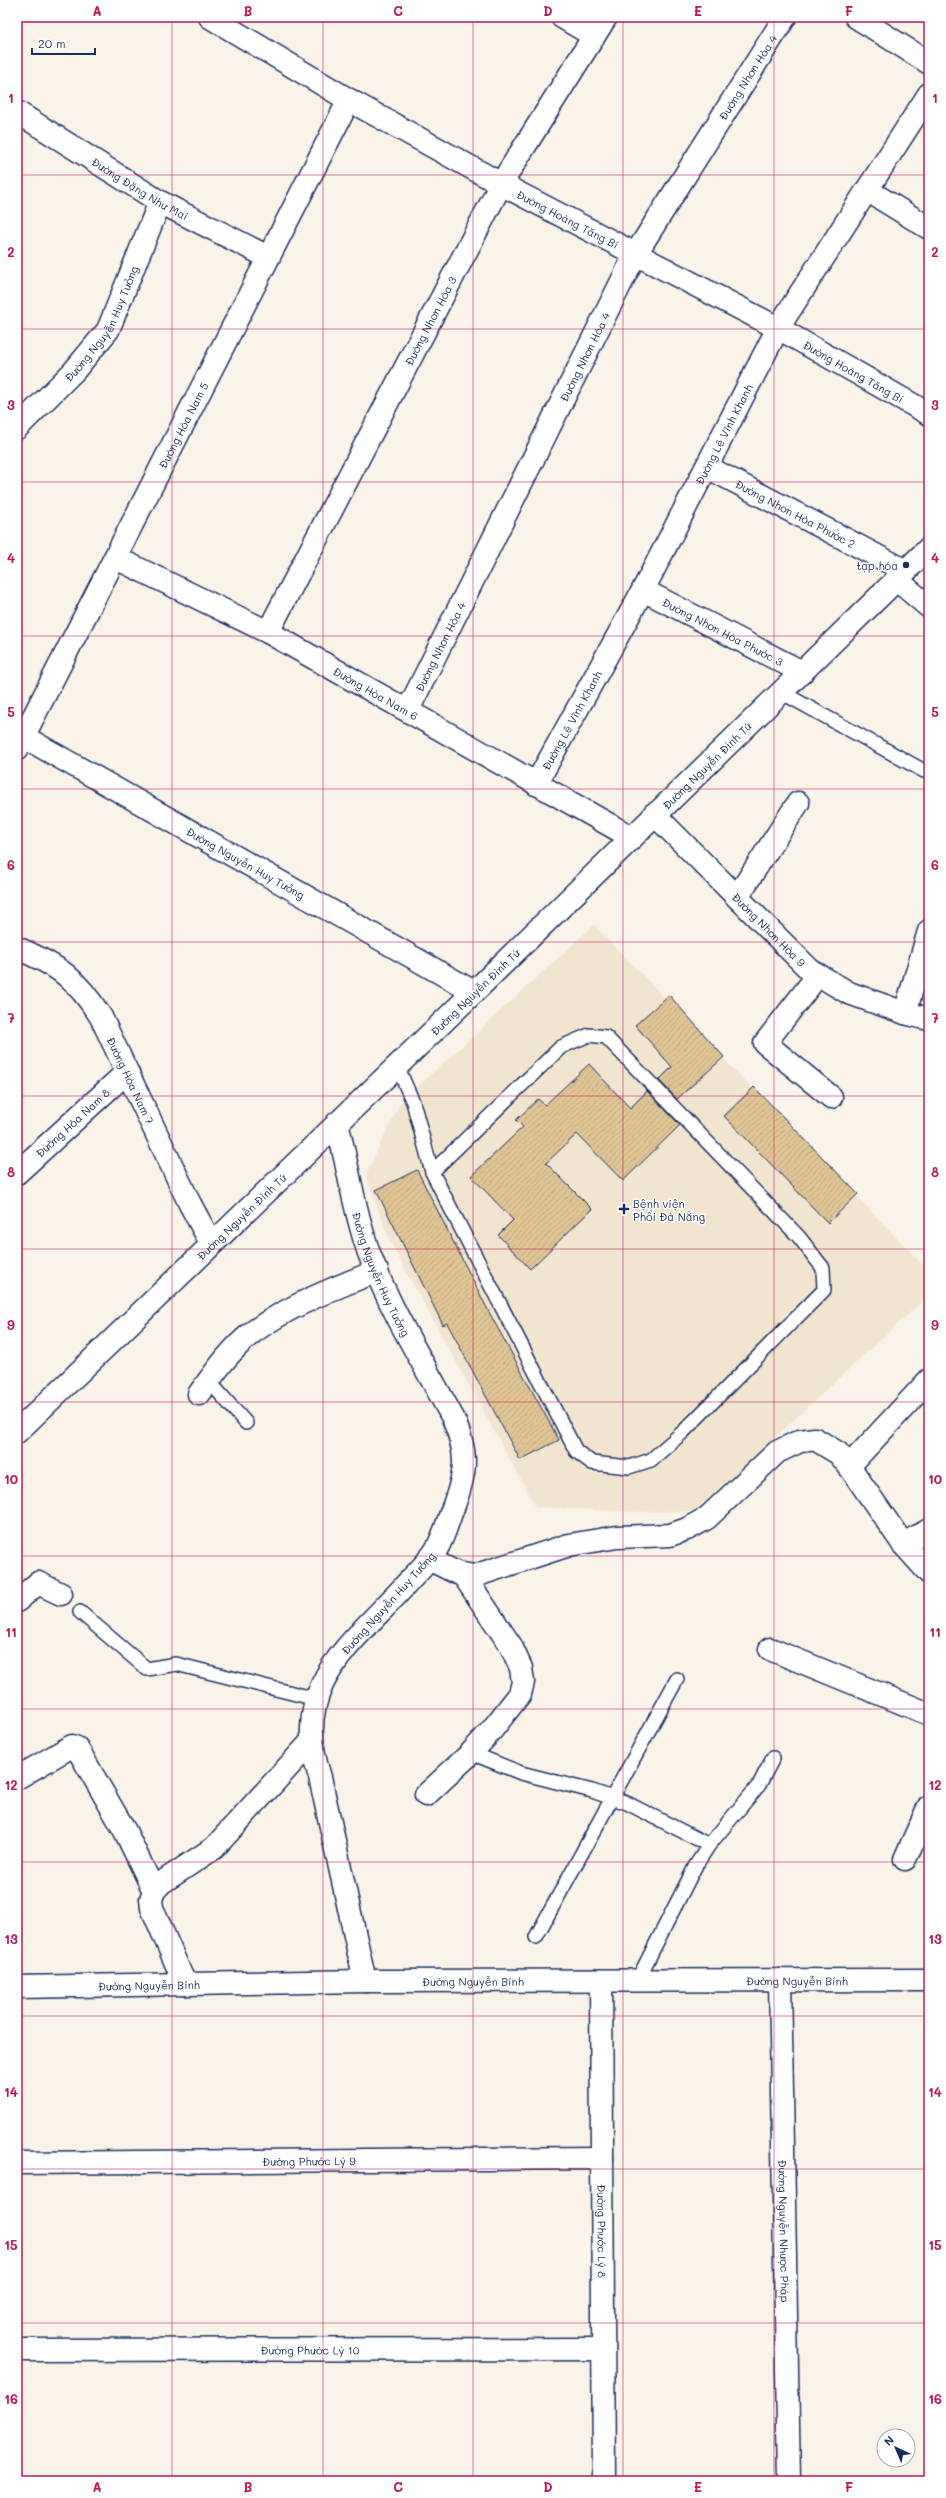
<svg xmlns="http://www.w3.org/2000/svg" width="946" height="2498" font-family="Mali,sans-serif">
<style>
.built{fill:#f2e5d0}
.building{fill:url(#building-hatch);stroke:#1b2f5e}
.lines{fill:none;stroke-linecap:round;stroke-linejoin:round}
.lane-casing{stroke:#1b2f5e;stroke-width:16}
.street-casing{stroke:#1b2f5e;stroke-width:25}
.secondary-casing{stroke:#1b2f5e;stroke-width:25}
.lane{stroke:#fff;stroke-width:13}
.street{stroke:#fff;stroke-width:22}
.secondary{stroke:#fff;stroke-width:22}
.grid{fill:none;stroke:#c2185b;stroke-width:1;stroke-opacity:0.55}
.poi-dot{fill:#1b2f5e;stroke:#fff;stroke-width:1.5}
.labels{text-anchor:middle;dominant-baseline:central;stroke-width:3;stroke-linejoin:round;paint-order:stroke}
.street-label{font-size:11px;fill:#1b2f5e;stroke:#fff}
.poi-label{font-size:11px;fill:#1b2f5e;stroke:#fff;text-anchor:end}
.neatline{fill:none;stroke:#c2185b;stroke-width:1.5}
.grid-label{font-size:13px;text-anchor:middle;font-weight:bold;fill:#c2185b}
</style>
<defs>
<pattern id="building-hatch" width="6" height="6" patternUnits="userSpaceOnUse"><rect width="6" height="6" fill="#e0c495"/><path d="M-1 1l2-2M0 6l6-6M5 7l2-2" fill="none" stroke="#c0a983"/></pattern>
</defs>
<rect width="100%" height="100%" fill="#f9f3ea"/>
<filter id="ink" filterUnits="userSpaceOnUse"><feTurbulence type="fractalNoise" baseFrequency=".025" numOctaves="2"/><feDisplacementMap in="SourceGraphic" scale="8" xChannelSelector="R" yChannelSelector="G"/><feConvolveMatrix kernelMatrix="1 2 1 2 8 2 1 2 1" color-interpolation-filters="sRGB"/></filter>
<g filter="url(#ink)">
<path class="built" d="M594,925L929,1271V1295L695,1511L634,1512L536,1507L391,1244L366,1175L400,1103Z"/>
<path class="building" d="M669,995L724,1057L677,1099L659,1080L672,1067L635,1025Z
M589,1064L630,1108L647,1091L680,1125L623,1181L577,1134L546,1163L592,1209L530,1269L498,1235L513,1220L471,1176L523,1127L516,1120L538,1099L545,1105Z
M754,1087L858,1194L828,1223L724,1116Z
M417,1170L490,1314L559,1440L520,1460L447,1323L443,1325L376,1190Z"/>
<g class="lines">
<defs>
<path id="lane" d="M781,692L924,771
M397,1066L413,1102L432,1172L576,1451L592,1463L629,1467L651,1460L683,1432L824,1290L823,1268L799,1237L606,1037L589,1035L561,1047L432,1172
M207,1384L216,1389L246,1423
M80,1612L147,1669L176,1664L316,1699
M471,1753L521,1773L592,1791L627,1803L709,1845
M536,1937L677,1679
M637,1981L696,1865L709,1845L759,1785L773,1758"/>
<g id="street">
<path id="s1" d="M210,17L349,100L501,184L778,328L929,414"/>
<path d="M562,17L594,36"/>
<path d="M856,17L929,63"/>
<path id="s2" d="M17,112L160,202L268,257"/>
<path d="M867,190L929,228"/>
<path id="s3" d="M17,428L74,371L108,330L160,202"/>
<path id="s4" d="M707,467L906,571"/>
<path id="s5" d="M116,558L268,632L631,837"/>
<path d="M897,580L929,607"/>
<path id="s6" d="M643,590L802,672"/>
<path id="s7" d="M268,632L501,184L606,17"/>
<path id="s8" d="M408,710L635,255L785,17"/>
<path id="s9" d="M17,749L349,100"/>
<path id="s10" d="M536,784L643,590L778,328L929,94"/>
<path id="s11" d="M654,814L810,970L849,993L905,1013L929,1019"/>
<path d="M737,897L798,803"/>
<path id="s12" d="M17,948C59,966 76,978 101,1017L190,1204L211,1243"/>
<path d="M818,975L765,1043L831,1097"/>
<path d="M905,1013L929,931"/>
<path id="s13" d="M337,1123C348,1166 354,1211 369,1253C390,1310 424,1364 453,1418C468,1453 467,1470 454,1505C448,1520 444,1537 436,1550C429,1561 419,1571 410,1580C355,1643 288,1682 320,1777L365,1981"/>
<path id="s14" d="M17,1173L127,1072"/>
<path d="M199,1394C215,1372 231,1349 253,1332C290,1305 335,1288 377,1271"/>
<path id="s15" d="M17,1432L474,992"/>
<path d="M849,1466L929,1380"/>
<path d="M903,1544L929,1530"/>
<path d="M429,1559L457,1573L474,1576L569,1545L617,1537L670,1535L687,1529L707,1518L777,1452L800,1441L815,1439L838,1453L849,1466L903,1544L929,1573"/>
<path d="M17,1601L38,1583L61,1594"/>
<path d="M770,1649L929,1714"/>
<path d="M17,1778L72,1746L77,1748L125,1831L154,1891"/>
<path d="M426,1795L471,1753L491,1731L520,1694L523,1682L521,1668L511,1646L464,1576"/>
<path d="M905,1859L929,1806"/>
<path id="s16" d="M780,1980L789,2481"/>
<path id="s17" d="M601,1981L604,2481"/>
<path d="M185,1984L152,1908L151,1899L154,1891L161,1883L214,1848L311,1742"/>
<path id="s18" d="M17,1987L365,1981L929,1980"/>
<path id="s19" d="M17,2163L602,2158"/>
<path id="s20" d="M17,2350L603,2349"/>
</g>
<g id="secondary">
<path id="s21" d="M17,733L474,992L929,548"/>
</g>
</defs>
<use href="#lane" class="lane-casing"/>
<use href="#street" class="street-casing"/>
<use href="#secondary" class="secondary-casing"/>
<use href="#lane" class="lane"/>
<use href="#street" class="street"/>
<use href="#secondary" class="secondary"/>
</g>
</g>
<path class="grid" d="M172,17V2481M323,17V2481M473,17V2481M623,17V2481M774,17V2481M17,175H929M17,329H929M17,482H929M17,636H929M17,789H929M17,942H929M17,1096H929M17,1249H929M17,1402H929M17,1556H929M17,1709H929M17,1862H929M17,2016H929M17,2169H929M17,2323H929"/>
<g class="poi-dot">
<circle cx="906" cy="565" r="4"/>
<path d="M622 1203h4v4h4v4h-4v4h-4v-4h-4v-4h4z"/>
</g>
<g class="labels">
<g class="street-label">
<text stroke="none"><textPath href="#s8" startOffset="719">Đường Nhơn Hòa 4</textPath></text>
<text stroke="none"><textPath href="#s2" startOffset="145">Đường Đặng Như Mai</textPath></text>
<text stroke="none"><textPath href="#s1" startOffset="411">Đường Hoàng Tăng Bí</textPath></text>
<text stroke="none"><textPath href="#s7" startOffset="351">Đường Nhơn Hòa 3</textPath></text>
<text stroke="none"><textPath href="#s3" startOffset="136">Đường Nguyễn Huy Tưởng</textPath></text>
<text stroke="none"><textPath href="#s8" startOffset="395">Đường Nhơn Hòa 4</textPath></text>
<text stroke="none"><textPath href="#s1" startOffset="735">Đường Hoàng Tăng Bí</textPath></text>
<text stroke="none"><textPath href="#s9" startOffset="364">Đường Hòa Nam 5</textPath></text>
<text stroke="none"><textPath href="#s10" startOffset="397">Đường Lê Vĩnh Khanh</textPath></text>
<text stroke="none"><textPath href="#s4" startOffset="100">Đường Nhơn Hòa Phước 2</textPath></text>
<text stroke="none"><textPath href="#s6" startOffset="90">Đường Nhơn Hòa Phước 3</textPath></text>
<text stroke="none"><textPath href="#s8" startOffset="71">Đường Nhơn Hòa 4</textPath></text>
<text stroke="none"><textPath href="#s5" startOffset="293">Đường Hòa Nam 6</textPath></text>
<text stroke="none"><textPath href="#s10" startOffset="73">Đường Lê Vĩnh Khanh</textPath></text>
<text stroke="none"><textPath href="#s21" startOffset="850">Đường Nguyễn Đình Tứ</textPath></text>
<text stroke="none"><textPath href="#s21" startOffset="263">Đường Nguyễn Huy Tưởng</textPath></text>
<text stroke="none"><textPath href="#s11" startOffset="163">Đường Nhơn Hòa 9</textPath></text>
<text transform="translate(475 992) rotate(-44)">Đường Nguyễn Đình Tứ</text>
<text stroke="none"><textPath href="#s12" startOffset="181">Đường Hòa Nam 7</textPath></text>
<text stroke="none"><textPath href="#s14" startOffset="75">Đường Hòa Nam 8</textPath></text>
<text stroke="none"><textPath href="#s15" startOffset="311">Đường Nguyễn Đình Tứ</textPath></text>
<text stroke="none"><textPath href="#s13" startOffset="158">Đường Nguyễn Huy Tưởng</textPath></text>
<text transform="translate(388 1603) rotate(-48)">Đường Nguyễn Huy Tưởng</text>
<text stroke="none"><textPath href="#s18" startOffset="780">Đường Nguyễn Bính</textPath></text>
<text stroke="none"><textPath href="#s18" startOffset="456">Đường Nguyễn Bính</textPath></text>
<text stroke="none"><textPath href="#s18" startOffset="132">Đường Nguyễn Bính</textPath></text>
<text stroke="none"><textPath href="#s19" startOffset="292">Đường Phước Lý 9</textPath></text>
<text stroke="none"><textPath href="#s17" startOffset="250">Đường Phước Lý 8</textPath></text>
<text stroke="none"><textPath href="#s16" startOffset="251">Đường Nguyễn Nhược Pháp</textPath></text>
<text stroke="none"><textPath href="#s20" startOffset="293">Đường Phước Lý 10</textPath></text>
</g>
<g class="poi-label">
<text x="898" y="565">tạp hóa</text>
<text x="633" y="1203" text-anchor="start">Bệnh viện<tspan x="633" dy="13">Phổi Đà Nẵng</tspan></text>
</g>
</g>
<rect width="946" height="2498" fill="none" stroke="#fff" stroke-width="44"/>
<g transform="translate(896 2448) rotate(316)"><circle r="19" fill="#ffffff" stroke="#a4acbf"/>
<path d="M0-3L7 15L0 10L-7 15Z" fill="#1b2f5e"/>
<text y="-6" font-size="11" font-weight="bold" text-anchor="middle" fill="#1b2f5e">N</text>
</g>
<path d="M32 48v6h63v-6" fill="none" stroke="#1b2f5e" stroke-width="2"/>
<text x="38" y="48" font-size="12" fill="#1b2f5e" stroke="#ffffff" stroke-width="3" paint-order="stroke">20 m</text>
<rect x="22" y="22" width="902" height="2454" class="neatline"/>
<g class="grid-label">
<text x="97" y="16">A</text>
<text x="248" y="16">B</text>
<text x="398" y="16">C</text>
<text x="548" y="16">D</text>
<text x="698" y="16">E</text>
<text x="849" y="16">F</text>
<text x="11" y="103">1</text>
<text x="935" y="103">1</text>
<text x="11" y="257">2</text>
<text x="935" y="257">2</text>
<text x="11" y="410">3</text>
<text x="935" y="410">3</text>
<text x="11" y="563">4</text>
<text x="935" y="563">4</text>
<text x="11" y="717">5</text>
<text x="935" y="717">5</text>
<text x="11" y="870">6</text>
<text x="935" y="870">6</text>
<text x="11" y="1023">7</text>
<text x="935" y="1023">7</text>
<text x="11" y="1177">8</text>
<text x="935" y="1177">8</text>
<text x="11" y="1330">9</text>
<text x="935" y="1330">9</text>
<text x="11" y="1484">10</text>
<text x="935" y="1484">10</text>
<text x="11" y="1637">11</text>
<text x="935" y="1637">11</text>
<text x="11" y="1790">12</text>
<text x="935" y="1790">12</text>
<text x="11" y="1944">13</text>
<text x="935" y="1944">13</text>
<text x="11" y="2097">14</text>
<text x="935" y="2097">14</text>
<text x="11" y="2250">15</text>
<text x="935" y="2250">15</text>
<text x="11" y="2404">16</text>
<text x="935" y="2404">16</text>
<text x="97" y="2492">A</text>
<text x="248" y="2492">B</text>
<text x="398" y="2492">C</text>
<text x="548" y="2492">D</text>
<text x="698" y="2492">E</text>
<text x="849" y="2492">F</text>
</g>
</svg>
